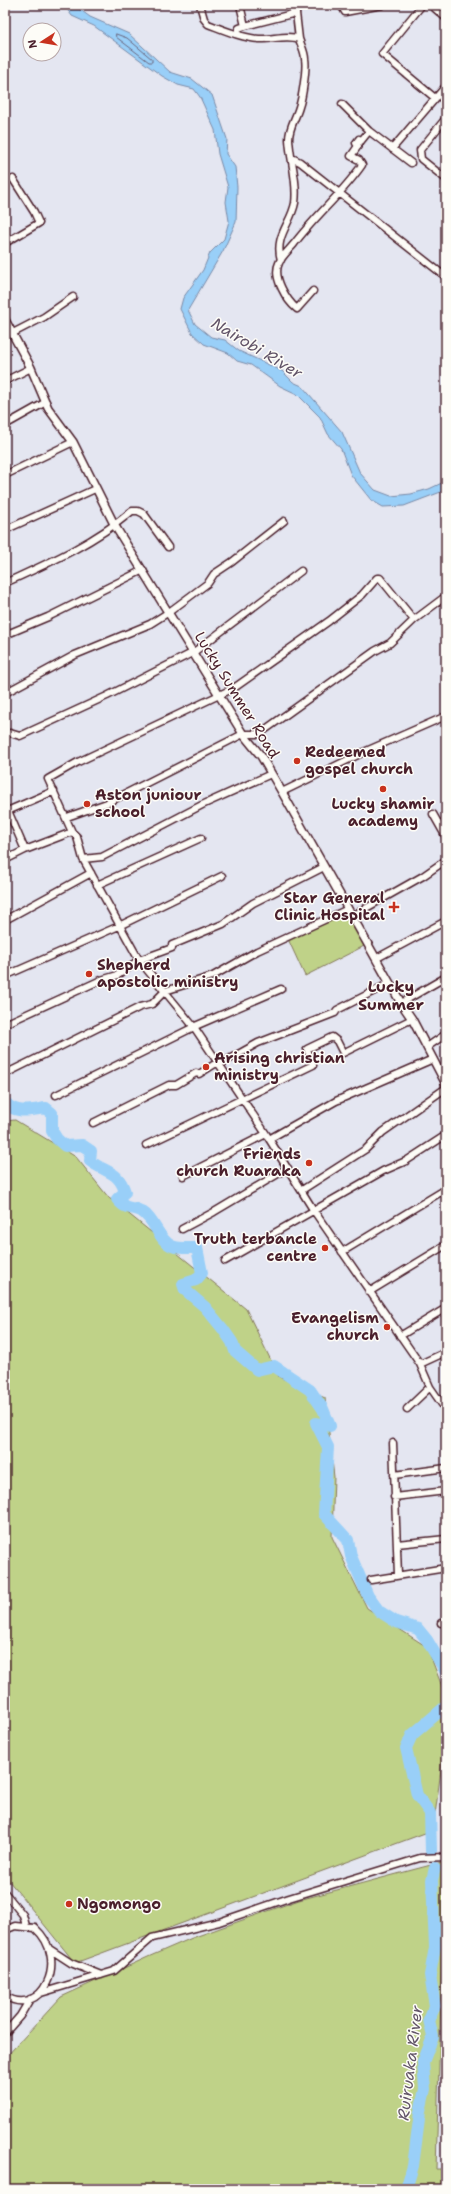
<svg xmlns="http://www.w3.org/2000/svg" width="451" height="2194" font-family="'Shantell Sans',sans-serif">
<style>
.green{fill:#bfd288;stroke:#84785a}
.water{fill:#99cff8;stroke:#7989a6}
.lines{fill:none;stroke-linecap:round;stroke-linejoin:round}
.shore{stroke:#6a657d;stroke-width:1}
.river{stroke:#99cff8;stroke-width:12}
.minor-casing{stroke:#4a1f2b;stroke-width:9}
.tertiary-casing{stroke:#4a1f2b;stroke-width:10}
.minor{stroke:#fdfcf7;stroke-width:6}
.tertiary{stroke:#fdfcf7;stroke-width:7}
.poi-dot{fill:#c8321e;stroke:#fdfcf7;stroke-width:1.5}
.labels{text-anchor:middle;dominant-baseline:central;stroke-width:3;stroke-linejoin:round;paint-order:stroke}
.street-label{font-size:15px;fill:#4a1f2b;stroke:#fdfcf7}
.poi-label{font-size:15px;font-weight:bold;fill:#4a1f2b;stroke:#fdfcf7;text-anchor:start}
.water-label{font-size:16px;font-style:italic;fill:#625468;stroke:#fdfcf7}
.neighbourhood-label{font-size:16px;font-weight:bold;fill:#4a1f2b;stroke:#fdfcf7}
</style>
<rect width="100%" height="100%" fill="#e4e6f1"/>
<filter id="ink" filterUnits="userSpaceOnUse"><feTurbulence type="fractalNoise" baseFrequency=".025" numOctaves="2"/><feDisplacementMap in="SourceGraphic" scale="8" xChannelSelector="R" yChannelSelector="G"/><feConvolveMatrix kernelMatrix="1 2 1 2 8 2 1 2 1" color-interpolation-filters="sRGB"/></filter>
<g filter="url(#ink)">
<path class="green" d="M346,910L366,945L305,976L288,939Z
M15,1120L76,1157L109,1198L246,1309L279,1377L325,1398L334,1477L332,1537L367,1608L427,1647L446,1697V1732L433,1830L75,1963L5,1876V1121Z
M446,1861V1940L442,1960L436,2169H446V2189H5V2058L61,1997L148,1957L192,1938L299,1900Z"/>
<path class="water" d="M64,5H74L90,17L129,34L170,72L192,79L212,95L227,139L226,154L235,167L237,187L236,222L223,251L188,310L195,324L211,337L225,340L239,351L282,371L293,382L302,386L342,432L360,473L375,490L391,496L411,494L429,489L446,481V490L404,506L383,507L371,500L351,475L341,449L328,434L320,417L297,394L280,386L251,365L237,361L228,353L204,344L192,333L180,309L183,298L203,270L210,253L224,239L229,221L226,202L228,187L218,154L215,130L200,97L194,89L178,85L162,76L94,26L72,16Z"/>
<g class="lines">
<path class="shore" d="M116,34L127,38L152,59V62H149L116,37Z"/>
<path class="river" d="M5,1102C15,1115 32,1110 46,1108L52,1113V1131L57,1139L65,1146L82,1145L91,1151L90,1161C106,1173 119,1171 125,1192L117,1199C128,1212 129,1205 141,1211C155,1219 158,1240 172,1246C179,1249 190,1248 197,1248L202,1273L196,1280L183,1284L185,1290L205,1307L223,1329L232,1342L235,1351L257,1370L274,1366L310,1390L323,1409L330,1426L316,1423L328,1447L324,1514L348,1540L351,1556L368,1596L379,1611L396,1622L418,1629L427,1640L446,1672
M431,1851L430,1813L417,1795L406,1748L412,1735L446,1706
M406,2189L413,2166L420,2112L425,2089L423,2062L433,2037L429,2020L435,2006L430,1975L435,1947L432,1880L435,1868"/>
<defs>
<path id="minor" d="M200,5L204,19L208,24C224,30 242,38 259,39C272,40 287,34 299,39C301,45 305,52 305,59C307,68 302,99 299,107C296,118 289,127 289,139C290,160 298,181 295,203C291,224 274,236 281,260
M298,5L296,13L299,39
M341,5L345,12L382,5
M422,5L382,54L435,98
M431,5L446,18
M245,26L296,13
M237,34L239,28L245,26L240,5
M342,104L369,131
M446,118L420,150L421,159L446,179
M392,149L446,86
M292,158L300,162L446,277
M5,243L39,223L34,212L13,179
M313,291L297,309C287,301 272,277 279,263C282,256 289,250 294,244C315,216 342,194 362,165L359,160L351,156L358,146L356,143L359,139L361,141L369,131L411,163
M13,333L44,317L73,297
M5,381L31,368
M5,425L46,402
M5,475L73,442
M5,530L95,489
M5,583C49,563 94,543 132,511H138L144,514L168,547
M414,620L380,578H377L362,595L329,621L234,688L78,762L48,779L72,832L77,837L83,859L139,960L194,1027L266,1134L314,1211L420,1364L430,1387L446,1410
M5,635L48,617L143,570
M5,693L75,655L150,624L169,612L208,583L214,574L232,562L284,521
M5,735L10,733L20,736L107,696L194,652L301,571
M282,792L366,751L446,716
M5,812L54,791
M5,814L9,813L25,850
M433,814L446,837
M67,817L107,803L243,734H259L375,651L390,643L414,620L446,596
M83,859L102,857L202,805L271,774
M5,860L25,850L72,832
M97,885L201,838
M352,916L423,876L446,860
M5,920L91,873
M377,958L446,921
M5,976L119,926L222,876
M401,1003L446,977
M5,1024L101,980L118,975L139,960L172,948V945L223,924L253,903L324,867
M193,1027L281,989
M427,1047L446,1034
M5,1074L140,1007L152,1004L165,991L213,976L257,951L348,909
M56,1095L194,1027
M93,1123L169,1085H176L196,1073L199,1074L218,1062H224L258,1043L335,1013L337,1010L390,983
M269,1139L336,1101L433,1059
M146,1145L313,1065L307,1049L332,1037L337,1041L343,1053L412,1019
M183,1176L266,1134
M302,1190L366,1149L383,1132L446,1088
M182,1229L214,1212L288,1168
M342,1252L446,1189
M225,1261L383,1171L406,1161L446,1135
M369,1292L446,1245
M400,1336L446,1308
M420,1364L446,1352
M407,1409L430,1387
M393,1443L398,1575
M394,1475L446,1468
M394,1497L446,1491
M397,1544L446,1539
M371,1580L446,1568
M441,1623L446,1622
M5,1893L23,1915L26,1926
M5,1930L15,1926L35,1928C71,1960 41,2019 5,1996
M51,1950L71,1963L101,1975
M41,1993L114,1971L152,1938L219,1922L289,1898L420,1858L446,1857
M5,2033L20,2016L30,1999"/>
<path id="tertiary" d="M5,320L31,368L48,408L73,442L115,526L243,734L261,756L282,792L401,1003L412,1019L446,1084"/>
</defs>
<use href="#minor" class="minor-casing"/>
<use href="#tertiary" class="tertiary-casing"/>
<use href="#minor" class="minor"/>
<use href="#tertiary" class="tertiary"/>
</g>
</g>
<g class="poi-dot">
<circle cx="297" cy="761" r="4"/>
<circle cx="383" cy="789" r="4"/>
<circle cx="87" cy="804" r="4"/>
<path d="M392 901h4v4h4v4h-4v4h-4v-4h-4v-4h4z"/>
<circle cx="89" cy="974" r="4"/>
<circle cx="206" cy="1067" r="4"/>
<circle cx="309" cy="1163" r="4"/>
<circle cx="325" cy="1248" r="4"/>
<circle cx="387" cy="1327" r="4"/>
<circle cx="69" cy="1904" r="4"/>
</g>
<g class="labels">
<g class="street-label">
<text transform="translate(237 695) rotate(58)">Lucky Summer Road</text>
</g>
<g class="poi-label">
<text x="305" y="752">Redeemed<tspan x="305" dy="17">gospel church</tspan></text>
<text x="95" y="795">Aston juniour<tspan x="95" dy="17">school</tspan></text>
<text x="383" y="804" text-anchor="middle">Lucky shamir<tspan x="383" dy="17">academy</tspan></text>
<text x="385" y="898" text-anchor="end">Star General<tspan x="385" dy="17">Clinic Hospital</tspan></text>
<text x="97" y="965">Shepherd<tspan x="97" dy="17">apostolic ministry</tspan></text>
<text x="214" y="1058">Arising christian<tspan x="214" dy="17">ministry</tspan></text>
<text x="301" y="1154" text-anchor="end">Friends<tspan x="301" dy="17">church Ruaraka</tspan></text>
<text x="317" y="1239" text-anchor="end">Truth terbancle<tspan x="317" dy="17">centre</tspan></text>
<text x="379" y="1318" text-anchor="end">Evangelism<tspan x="379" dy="17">church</tspan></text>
<text x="77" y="1904">Ngomongo</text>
</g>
<g class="water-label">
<text transform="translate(257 348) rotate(31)">Nairobi River</text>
<text transform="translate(410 2063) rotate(-83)">Ruiruaka River</text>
</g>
<g class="neighbourhood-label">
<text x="391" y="986">Lucky<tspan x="391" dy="18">Summer</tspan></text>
</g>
</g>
<rect width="451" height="2194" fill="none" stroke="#fdfcf7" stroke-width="20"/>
<rect x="10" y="10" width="431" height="2174" fill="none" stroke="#4a1f2b" stroke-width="1.5" filter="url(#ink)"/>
<g transform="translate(42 42) rotate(258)"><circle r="19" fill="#fdfcf7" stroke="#b5a4a5"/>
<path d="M0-3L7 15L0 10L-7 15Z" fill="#c8321e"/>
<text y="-6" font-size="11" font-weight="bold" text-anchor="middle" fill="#4a1f2b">N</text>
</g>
</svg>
